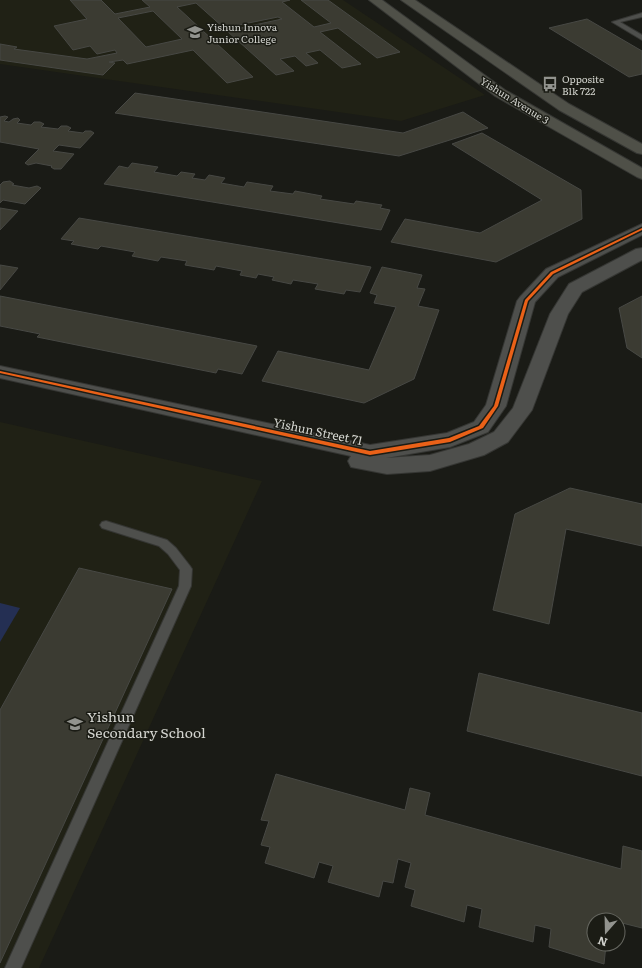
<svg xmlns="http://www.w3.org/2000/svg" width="642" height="968" font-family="Literata,serif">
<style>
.built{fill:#202115}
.green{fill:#242f53}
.building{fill:#3b3b32;stroke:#474844;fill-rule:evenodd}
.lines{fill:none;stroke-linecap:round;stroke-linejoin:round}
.service-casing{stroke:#353633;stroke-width:2}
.minor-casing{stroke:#353633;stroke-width:2}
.secondary-casing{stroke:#353633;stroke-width:2}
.service{fill:#4e4f4c;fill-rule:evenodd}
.minor{fill:#4e4f4c;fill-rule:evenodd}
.secondary{fill:#4f5048;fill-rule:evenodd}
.cycleway-casing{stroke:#1b1c15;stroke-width:3}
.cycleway{fill:#ea6118;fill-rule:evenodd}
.labels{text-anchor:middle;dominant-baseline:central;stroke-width:3;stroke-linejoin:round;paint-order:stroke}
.far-poi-label{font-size:10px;fill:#d3d4cf;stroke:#1b1c15;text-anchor:start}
.far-street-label{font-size:10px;fill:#d3d4cf;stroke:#1b1c15}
.street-label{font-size:12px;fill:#d3d4cf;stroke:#1b1c15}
.near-poi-label{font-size:14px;fill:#d3d4cf;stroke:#1b1c15;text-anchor:start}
</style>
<rect width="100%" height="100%" fill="#1a1b16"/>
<path class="built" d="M0,0H343L485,95L401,121L0,64Z
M0,422L262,481L39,968H0Z"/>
<path class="green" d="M0,603L20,608L0,642Z"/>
<path class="building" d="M70,0H101L115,14L150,7L142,0H290L282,2L314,27L331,23L301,0H328L400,52L377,58L338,28L320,32L361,64L342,68L320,50L306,53L318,63L306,66L295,56L280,59L294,71L276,75L227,31L282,19L278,17L224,28L196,3L177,7L253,77L227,83L193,50L127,64L123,60L109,62L115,63L103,75L0,60V44L17,47L14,49L87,59L117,53L115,50L97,54L90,46L73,50L54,26L87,19ZM153,11L182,39L146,47L118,18Z
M587,19L642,51V74L629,77L549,28Z
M135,93L403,133L463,112L488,128L399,156L115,113Z
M5,116L8,117L4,121L9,122L13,119L18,118L20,120L17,123L31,125L34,122H40L44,124L41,127L58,129L61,126H67L71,128L68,131L83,133L85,131H91L94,133L80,148L59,145L53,151L74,154L61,169H54L51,167L52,166L36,163L28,165L25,163L39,149L0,142V117Z
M482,133L581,190L582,219L496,262L391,242L405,219L480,233L542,200L452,144Z
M132,163L158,167L154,172L177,176L181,172L195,174L192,178L205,180L209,175L225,178L221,183L244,187L247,182L273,186L270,191L293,194L295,191L322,196L320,199L354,204L356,201L382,205L380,208L390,210L381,230L104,184L119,166L128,168Z
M10,181L14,184L12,185L29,188L37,186L41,188L25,204L3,200L0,203V185L3,182Z
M0,208L18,211L0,230Z
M79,218L371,267L360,292L346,290L344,294L315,289L318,284L293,280L291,284L272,280L274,277L258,274L256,278L240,275L242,271L216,266L214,270L185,265L187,261L161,257L158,261L132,256L135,252L101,246L98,249L71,244L74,241L61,239Z
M0,265L18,268L0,290Z
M382,267L422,275L417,288L425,289L418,306L439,310L414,379L364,403L262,381L278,351L369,370L396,307L374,303L377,295L370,293Z
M0,296L257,346L242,374L218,369L216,373L37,337L40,334L0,326Z
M642,296V358L627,348L619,308Z
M570,488L642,504V546L566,529L549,624L493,610L515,514Z
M79,568L172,589L0,963V710Z
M479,673L642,713V776L467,731Z
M276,774L405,810L410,788L430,793L425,815L621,869L623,846L642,851V928L618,922V923V920H594V944H616V948L606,945L604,964L549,947L551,929L535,925L533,942L479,927L482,909L467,905L464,922L411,906L415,890L405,887L411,863L398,859L393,883L383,881L379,897L328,882L333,866L319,862L314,878L265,863L270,847L261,845L269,821L261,820Z"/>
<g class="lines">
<defs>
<path id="service" d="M642,13V17L620,22L642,35V40L612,22Z
M106,521L167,540L176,548L190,566L192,569L191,586L21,968H5L179,586L180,570L168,554L159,546L102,528L100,525L102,522Z"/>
<path id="minor" d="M642,224V235L558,277L535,302L506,406L488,432L450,447L386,458L430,455L469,444L494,432L513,408L550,314L569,284L636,249L642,248V260L582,292L568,314L532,410L508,442L484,455L430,471L387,474L351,467L348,461L351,456L0,378V366L370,445L447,433L474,422L486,405L517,301L520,297L546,269Z"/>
<path id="secondary" d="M369,0H382L505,90L642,168V179L637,177L495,96Z
M401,0H415L569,104L642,144V154L637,153L559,110Z"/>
</defs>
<use href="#service" class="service-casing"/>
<use href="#minor" class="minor-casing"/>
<use href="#secondary" class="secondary-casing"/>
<use href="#service" class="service"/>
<use href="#minor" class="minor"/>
<use href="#secondary" class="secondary"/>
<defs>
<path id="cycleway" d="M642,228V230L553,274L528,301L498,406L483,428L450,442L370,455L0,373V371L370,451L449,438L479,426L494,406L525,300L551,272Z"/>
</defs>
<use href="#cycleway" class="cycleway-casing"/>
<use href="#cycleway" class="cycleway"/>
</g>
<defs>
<symbol id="university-bare" viewBox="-9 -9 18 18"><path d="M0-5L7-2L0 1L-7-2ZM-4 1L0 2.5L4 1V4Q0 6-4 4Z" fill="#92938e" stroke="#1b1c15" stroke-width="2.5" paint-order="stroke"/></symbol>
<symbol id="bus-bare" viewBox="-9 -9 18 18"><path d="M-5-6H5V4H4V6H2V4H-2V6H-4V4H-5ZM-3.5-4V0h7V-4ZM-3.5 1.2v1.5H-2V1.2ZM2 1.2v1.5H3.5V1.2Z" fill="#92938e" stroke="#1b1c15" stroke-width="2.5" paint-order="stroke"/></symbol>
<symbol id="school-bare" viewBox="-9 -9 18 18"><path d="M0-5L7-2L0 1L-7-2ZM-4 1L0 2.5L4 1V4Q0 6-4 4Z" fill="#92938e" stroke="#1b1c15" stroke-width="2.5" paint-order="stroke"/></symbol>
</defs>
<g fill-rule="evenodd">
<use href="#university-bare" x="184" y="21" width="22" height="22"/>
<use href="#bus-bare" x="539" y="73" width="22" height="22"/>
<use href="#school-bare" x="64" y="713" width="22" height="22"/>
</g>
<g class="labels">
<g class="far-poi-label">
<text x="207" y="26">Yishun Innova<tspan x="207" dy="12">Junior College</tspan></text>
<text x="562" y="78">Opposite<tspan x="562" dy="12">Blk 722</tspan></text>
</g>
<g class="far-street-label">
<text transform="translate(515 100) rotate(32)">Yishun Avenue 3</text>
</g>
<g class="street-label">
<text transform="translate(318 431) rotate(12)">Yishun Street 71</text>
</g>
<g class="near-poi-label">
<text x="87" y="716">Yishun<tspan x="87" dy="16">Secondary School</tspan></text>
</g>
</g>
<g transform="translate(606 932) rotate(200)"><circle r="19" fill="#1b1c15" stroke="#65665f"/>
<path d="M0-3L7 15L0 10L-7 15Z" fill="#92938e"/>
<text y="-6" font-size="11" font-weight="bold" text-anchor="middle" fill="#d3d4cf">N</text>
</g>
</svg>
